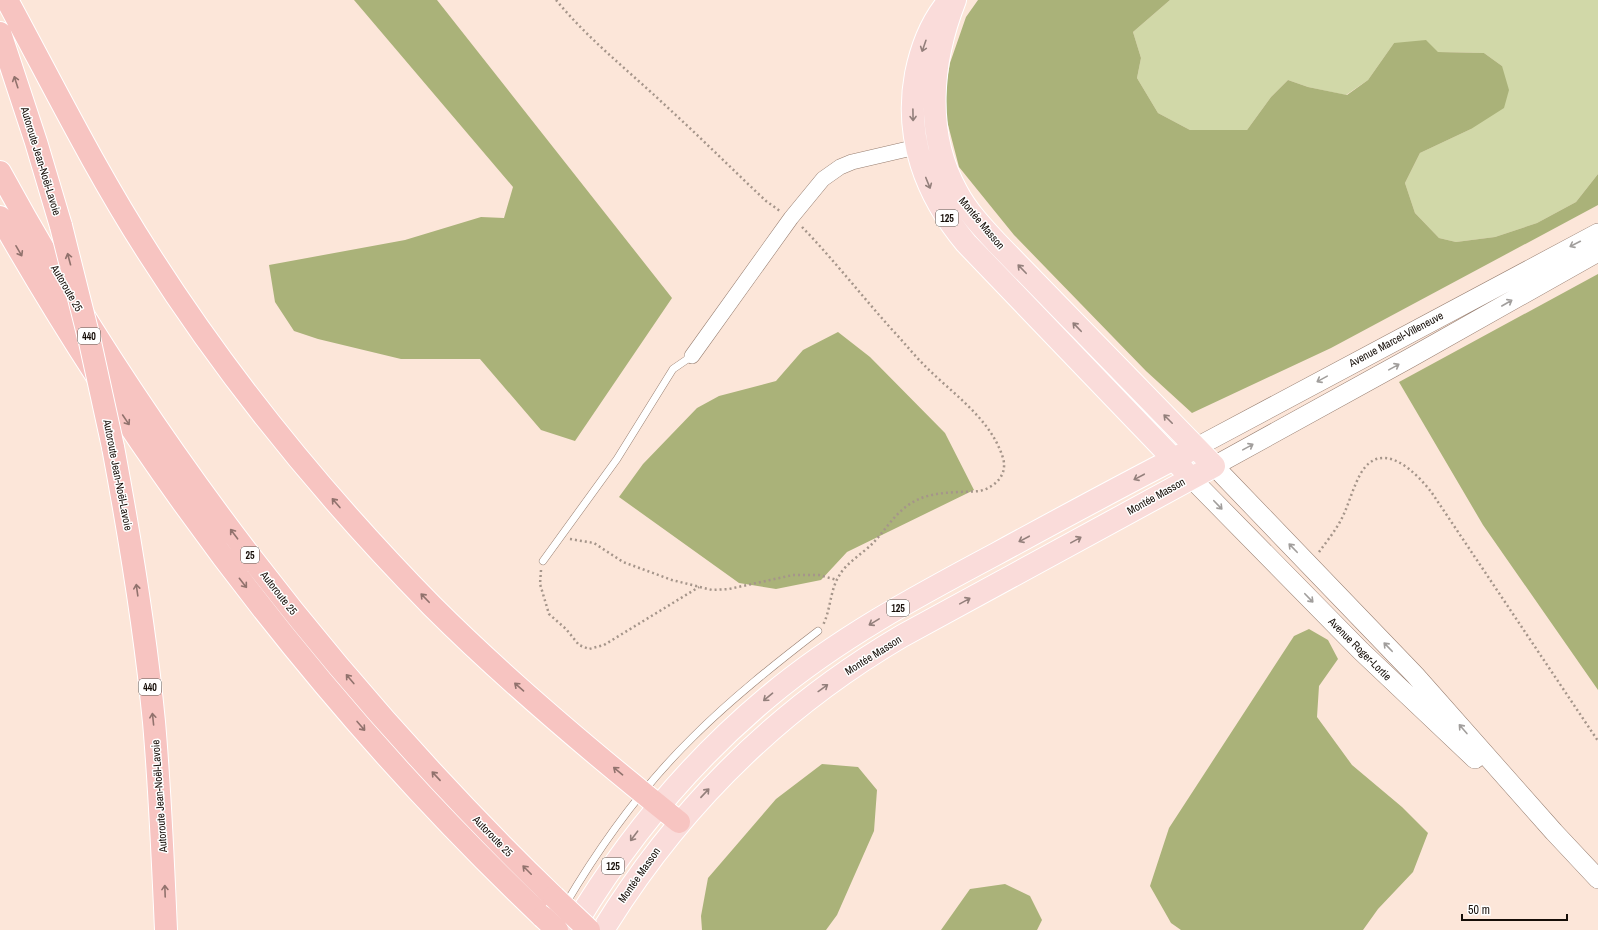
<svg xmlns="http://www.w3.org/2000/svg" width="1598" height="930" font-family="'Archivo Narrow',sans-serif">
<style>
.green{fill:#d1d8a8}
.forest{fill:#aab279}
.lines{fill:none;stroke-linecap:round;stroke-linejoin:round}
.service-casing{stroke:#977e70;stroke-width:8}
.minor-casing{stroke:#977e70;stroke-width:16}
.tertiary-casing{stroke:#977e70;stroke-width:20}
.primary-casing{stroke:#fff;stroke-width:24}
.motorway-casing{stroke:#fff;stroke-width:24}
.path{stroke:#a5958a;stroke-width:2.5;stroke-dasharray:2 3;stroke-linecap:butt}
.service{stroke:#fff;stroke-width:7}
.minor{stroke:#fff;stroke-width:15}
.tertiary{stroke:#fff;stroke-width:19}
.primary{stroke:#fadcda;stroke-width:22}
.motorway{stroke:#f7c4c1;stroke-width:22}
.motorway-bridge-casing{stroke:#fff;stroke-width:24;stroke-linecap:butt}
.motorway-bridge{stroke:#f7c4c1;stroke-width:22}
.oneway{stroke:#937f7b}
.oneway2{stroke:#91726d}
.oneway3{stroke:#a19e9c}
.labels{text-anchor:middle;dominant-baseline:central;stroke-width:3;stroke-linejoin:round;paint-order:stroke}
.shield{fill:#fff;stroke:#5b5651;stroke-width:1}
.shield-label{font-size:10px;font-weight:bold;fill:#150d07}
.street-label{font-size:11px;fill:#150d07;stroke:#fff}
</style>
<rect width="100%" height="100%" fill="#fce6d9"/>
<path class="green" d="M1170,0H1598V174L1576,202L1537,223L1495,237L1456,242L1439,238L1415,213L1405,183L1420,153L1471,129L1502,66L1484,53L1438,52L1394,43L1368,80L1346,95L1308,87L1288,80L1271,97L1247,130H1190L1158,113L1137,78L1141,58L1133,32Z"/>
<path class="forest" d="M354,0H437L672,298L575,441L541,430L480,359H401L318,339L294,331L275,302L269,265L405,240L481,217L504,218L513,187Z
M978,0H1170L1133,32L1141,58L1137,78L1158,113L1190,130H1247L1271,97L1288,80L1308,87L1347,95L1368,80L1394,43L1426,40L1438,52L1484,53L1502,66L1509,90L1504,108L1471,129L1420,153L1405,183L1415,213L1439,238L1456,242L1495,237L1537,223L1576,202L1598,174V205L1331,348L1192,413L1146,371L1014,235L959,167L946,117L945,91L950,63L966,17Z
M1598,274V690L1483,525L1399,382Z
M838,332L870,357L945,433L974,490L847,552L821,580L776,589L739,583L619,497L643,464L697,408L719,396L776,381L803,350Z
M1309,629L1328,640L1338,659L1319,686L1317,717L1352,765L1402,807L1428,833L1413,872L1378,909L1363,930H1181L1171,923L1150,886L1169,828L1294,636Z
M822,764L858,767L877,790L874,831L837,915L826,930H702L701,916L708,878L776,799Z
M1005,884L1030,896L1042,920L1037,930H941L970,889Z"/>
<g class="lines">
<defs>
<path id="service" d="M543,561L617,459L673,369L692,356
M565,905C601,844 643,786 693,737C732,698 775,664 818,631"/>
<path id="minor" d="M692,356L791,218L823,179L840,167L852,162L925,145"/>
<path id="tertiary" d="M1598,252L1410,358L1214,466L1415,675L1554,832L1598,879
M1195,448L1598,233
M1190,477L1361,651L1475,759"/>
<path id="primary" d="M944,7C929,27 921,49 916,74C904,137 926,195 966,243L1183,469
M572,930C624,842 689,763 768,697C837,639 917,596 996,554C1062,518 1128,482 1195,448
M603,930C678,808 778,709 902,636L1214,466L996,242C982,227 967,211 957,192C924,133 931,61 955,0"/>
<path id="motorway" d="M7,0C53,85 96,172 149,254C230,381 326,498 432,606C509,683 594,754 679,822
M0,33L36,142L61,226
M0,172C146,440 335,685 554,897
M0,217C147,474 328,713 543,917
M113,447C130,538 145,629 154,722C160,791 163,860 166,930"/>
</defs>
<use href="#service" class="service-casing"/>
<use href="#minor" class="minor-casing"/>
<use href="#tertiary" class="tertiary-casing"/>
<use href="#primary" class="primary-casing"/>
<use href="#motorway" class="motorway-casing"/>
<path class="path" d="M556,0C589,40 629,71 666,106C700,137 732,169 766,201L780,211
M802,227C835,261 864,299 896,334C906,345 915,356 925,366C953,394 991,419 1003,458C1008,475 995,487 980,491C955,493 928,490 907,506C893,516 884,532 872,544C862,554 846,563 839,576C830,590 831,609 823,625
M570,539L594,543L623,562L672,580L712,590L729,589L793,575H819L837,580
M1319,552C1327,541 1336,530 1342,518C1349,504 1353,487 1361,473C1382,438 1416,472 1432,493L1598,741
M541,570L540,584L549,614L566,629L579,645L589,649L604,645L699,587"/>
<use href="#service" class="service"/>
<use href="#minor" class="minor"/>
<use href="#tertiary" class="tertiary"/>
<use href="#primary" class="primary"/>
<use href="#motorway" class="motorway"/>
<defs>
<path id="motorway-bridge" d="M61,226L90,342L113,447
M554,897L589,930
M543,917L557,930"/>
</defs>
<use href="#motorway-bridge" class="motorway-bridge-casing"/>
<use href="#motorway-bridge" class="motorway-bridge"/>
</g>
<defs><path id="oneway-shaft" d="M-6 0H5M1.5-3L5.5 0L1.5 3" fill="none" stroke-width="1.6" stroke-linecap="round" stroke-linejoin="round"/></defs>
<g class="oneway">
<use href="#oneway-shaft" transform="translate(924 46) rotate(109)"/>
<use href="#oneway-shaft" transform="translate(913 115) rotate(89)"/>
<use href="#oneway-shaft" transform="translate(928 183) rotate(68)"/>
<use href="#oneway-shaft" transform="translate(1022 269) rotate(-134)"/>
<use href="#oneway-shaft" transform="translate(1077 327) rotate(-134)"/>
<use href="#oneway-shaft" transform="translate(1168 419) rotate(-135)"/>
<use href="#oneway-shaft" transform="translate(1139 477) rotate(152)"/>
<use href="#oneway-shaft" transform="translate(1024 539) rotate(152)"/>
<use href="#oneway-shaft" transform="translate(1076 540) rotate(-29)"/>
<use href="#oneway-shaft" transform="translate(965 601) rotate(-29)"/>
<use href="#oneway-shaft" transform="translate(874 622) rotate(149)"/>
<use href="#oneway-shaft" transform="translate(823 688) rotate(-36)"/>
<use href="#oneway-shaft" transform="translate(768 697) rotate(140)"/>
<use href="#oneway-shaft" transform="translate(705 793) rotate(-47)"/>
<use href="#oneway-shaft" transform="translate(634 836) rotate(127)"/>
</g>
<g class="oneway2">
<use href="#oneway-shaft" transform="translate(16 82) rotate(-108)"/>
<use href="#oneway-shaft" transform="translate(19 251) rotate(60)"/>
<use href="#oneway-shaft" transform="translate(69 259) rotate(-105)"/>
<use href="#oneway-shaft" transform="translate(126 420) rotate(56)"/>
<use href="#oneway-shaft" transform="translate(336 503) rotate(-131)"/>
<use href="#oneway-shaft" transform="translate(234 534) rotate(-127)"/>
<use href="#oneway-shaft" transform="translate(243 583) rotate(52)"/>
<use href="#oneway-shaft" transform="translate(137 590) rotate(-98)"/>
<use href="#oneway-shaft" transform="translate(425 598) rotate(-134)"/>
<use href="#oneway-shaft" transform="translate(350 679) rotate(-130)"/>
<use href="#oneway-shaft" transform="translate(519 687) rotate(-139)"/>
<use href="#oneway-shaft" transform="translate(153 719) rotate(-96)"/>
<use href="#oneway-shaft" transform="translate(361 726) rotate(49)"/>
<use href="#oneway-shaft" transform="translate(618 771) rotate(-140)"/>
<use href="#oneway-shaft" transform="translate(436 776) rotate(-133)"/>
<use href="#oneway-shaft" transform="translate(527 870) rotate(-135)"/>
<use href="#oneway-shaft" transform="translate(165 891) rotate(-92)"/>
</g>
<g class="oneway3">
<use href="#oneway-shaft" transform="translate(1575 244) rotate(153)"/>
<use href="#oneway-shaft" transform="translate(1507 303) rotate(-30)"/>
<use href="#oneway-shaft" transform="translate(1394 367) rotate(-29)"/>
<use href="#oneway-shaft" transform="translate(1322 379) rotate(151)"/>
<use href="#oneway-shaft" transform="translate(1248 447) rotate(-29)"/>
<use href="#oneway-shaft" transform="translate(1218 505) rotate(46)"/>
<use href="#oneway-shaft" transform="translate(1293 548) rotate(-134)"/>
<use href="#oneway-shaft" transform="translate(1309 598) rotate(46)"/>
<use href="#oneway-shaft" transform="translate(1388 647) rotate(-134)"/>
<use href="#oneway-shaft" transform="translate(1463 729) rotate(-131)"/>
</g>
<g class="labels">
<g class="shield">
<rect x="936" y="210" width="22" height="16" rx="3"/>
<rect x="78" y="328" width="22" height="16" rx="3"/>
<rect x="241" y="547" width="18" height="16" rx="3"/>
<rect x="887" y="600" width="22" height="16" rx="3"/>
<rect x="139" y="679" width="22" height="16" rx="3"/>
<rect x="602" y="858" width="22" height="16" rx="3"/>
</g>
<g class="shield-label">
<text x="947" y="218">125</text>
<text x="89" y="336">440</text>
<text x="250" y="555">25</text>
<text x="898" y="608">125</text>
<text x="150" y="687">440</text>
<text x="613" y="866">125</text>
</g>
<g class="street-label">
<text transform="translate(41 161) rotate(73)">Autoroute Jean-Noël-Lavoie</text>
<text transform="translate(982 223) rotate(50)">Montée Masson</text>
<text transform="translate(67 288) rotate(60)">Autoroute 25</text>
<text transform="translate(1396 339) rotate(-28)">Avenue Marcel-Villeneuve</text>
<text transform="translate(118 475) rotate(79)">Autoroute Jean-Noël-Lavoie</text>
<text transform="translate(1156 496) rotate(-29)">Montée Masson</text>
<text transform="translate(279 593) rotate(52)">Autoroute 25</text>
<text transform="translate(1360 649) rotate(45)">Avenue Roger-Lortie</text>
<text transform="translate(873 655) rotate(-32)">Montée Masson</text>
<text transform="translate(159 796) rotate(-94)">Autoroute Jean-Noël-Lavoie</text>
<text transform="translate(493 836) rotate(46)">Autoroute 25</text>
<text transform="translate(639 875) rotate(-55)">Montée Masson</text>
</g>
</g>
<path d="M1462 914v6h105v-6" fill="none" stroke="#150d07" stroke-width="2"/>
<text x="1468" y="914" font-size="12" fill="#150d07" stroke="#ffffff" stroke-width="3" paint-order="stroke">50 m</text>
</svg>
